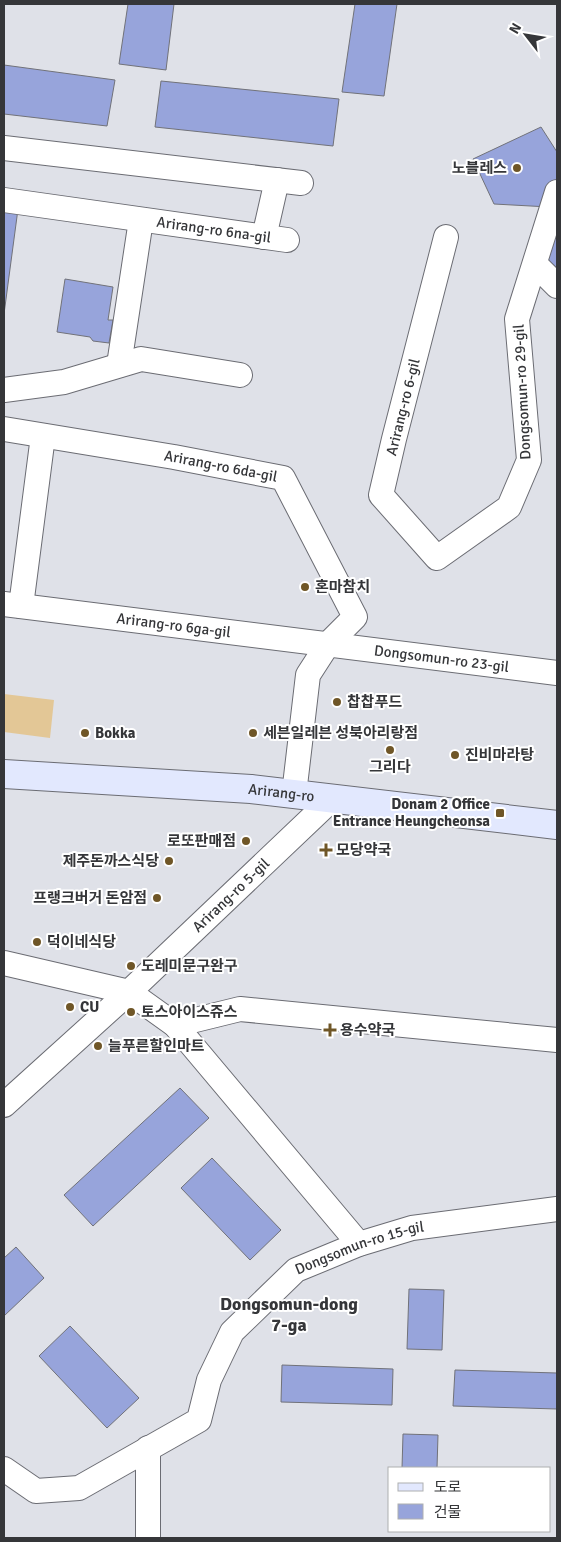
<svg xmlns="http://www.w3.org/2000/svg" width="561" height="1542" font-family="Signika,'Noto Sans KR',sans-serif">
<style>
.green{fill:#e3c796}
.building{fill:#97a4db;stroke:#717279}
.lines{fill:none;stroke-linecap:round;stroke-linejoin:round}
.minor-casing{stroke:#6b6c73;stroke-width:26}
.secondary-casing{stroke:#6b6c73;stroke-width:30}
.minor{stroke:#fff;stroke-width:24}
.secondary{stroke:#e2e8fe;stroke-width:28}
.poi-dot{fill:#6f5627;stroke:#fff;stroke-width:2}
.labels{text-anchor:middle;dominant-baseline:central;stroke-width:4;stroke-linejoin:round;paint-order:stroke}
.poi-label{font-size:15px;font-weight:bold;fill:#353639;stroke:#fff;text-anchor:start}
.street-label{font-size:15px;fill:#353639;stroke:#fff}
.quarter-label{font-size:18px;font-weight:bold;fill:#353639;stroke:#fff}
</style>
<rect width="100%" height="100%" fill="#dfe1e8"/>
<path class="green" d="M4,694L54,700L50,738L4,732Z"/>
<path class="building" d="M128,4H174L166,70L119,64Z
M355,4H397L384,96L342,92Z
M4,65L115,80L107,126L4,114Z
M161,81L339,99L333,146L155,127Z
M541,127L557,152V177L549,207L494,204L473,159Z
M4,207L18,209L4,314Z
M557,209V278L540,261Z
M65,279L113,287L108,320H113L109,343L93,341L90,337L57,332Z
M180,1088L209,1118L93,1226L64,1195Z
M212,1158L281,1230L250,1260L181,1188Z
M16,1247L44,1278L4,1316V1258Z
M409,1289L444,1290L442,1350L407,1349Z
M70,1326L139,1398L107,1428L39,1356Z
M282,1365L393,1369L392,1405L281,1402Z
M455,1370L557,1373V1409L453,1406Z
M403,1434L438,1435L437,1468H402Z"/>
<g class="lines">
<defs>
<g id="minor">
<path d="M4,148L301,183"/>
<path id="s1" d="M4,200L287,240"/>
<path d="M264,237L277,180"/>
<path d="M446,237L394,439L381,495L437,558L509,507L529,460L517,319L557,192"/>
<path d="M535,264L557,286"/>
<path d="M119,365L141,220"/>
<path d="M4,390L64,382L141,359L240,375"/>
<path id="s2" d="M4,429L174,457L283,478L355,617L328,644L308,675L294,794"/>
<path id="s3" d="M4,604L557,673"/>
<path d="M21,606L43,436"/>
<path d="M4,963L129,992L175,1025L359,1244"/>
<path d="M175,1025L240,1009L557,1040"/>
<path id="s4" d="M4,1105L129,992L332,799"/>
<path id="s5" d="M4,1469L36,1491L79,1488L199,1420L209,1380L232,1332L296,1270L359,1244L412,1228L557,1209"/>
<path d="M148,1538V1448"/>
</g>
<g id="secondary">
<path id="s6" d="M4,774L251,789L557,825"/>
</g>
</defs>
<use href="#minor" class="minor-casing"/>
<use href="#secondary" class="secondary-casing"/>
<use href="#minor" class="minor"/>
<use href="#secondary" class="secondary"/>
</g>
<g class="poi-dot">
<circle cx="517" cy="168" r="5"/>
<circle cx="305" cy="587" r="5"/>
<circle cx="337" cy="702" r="5"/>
<circle cx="85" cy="733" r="5"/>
<circle cx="253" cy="733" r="5"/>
<circle cx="390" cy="750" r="5"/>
<circle cx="455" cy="755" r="5"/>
<rect x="495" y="808" width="10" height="10" rx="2.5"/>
<circle cx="246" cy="841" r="5"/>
<path d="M323.5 842.5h5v5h5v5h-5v5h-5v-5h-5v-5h5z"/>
<circle cx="169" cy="861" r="5"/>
<circle cx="157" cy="898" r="5"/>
<circle cx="37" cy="942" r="5"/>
<circle cx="131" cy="966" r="5"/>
<circle cx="70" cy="1007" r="5"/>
<circle cx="131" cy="1012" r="5"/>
<path d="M327.5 1022.5h5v5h5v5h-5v5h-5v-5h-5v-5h5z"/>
<circle cx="98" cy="1046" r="5"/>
</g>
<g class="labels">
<g class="poi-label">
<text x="507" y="168" text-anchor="end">노블레스</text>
<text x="315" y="587">혼마참치</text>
<text x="347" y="702">찹찹푸드</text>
<text x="95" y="733">Bokka</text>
<text x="263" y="733">세븐일레븐 성북아리랑점</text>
<text x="465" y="755">진비마라탕</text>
<text x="390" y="767" text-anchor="middle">그리다</text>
<text x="490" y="804" text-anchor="end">Donam 2 Office<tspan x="490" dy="17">Entrance Heungcheonsa</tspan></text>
<text x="236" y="841" text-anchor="end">로또판매점</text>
<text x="336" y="850">모당약국</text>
<text x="159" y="861" text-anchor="end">제주돈까스식당</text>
<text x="147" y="898" text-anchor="end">프랭크버거 돈암점</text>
<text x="47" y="942">덕이네식당</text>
<text x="141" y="966">도레미문구완구</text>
<text x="80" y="1007">CU</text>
<text x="141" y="1012">토스아이스쥬스</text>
<text x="340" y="1030">용수약국</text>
<text x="108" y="1046">늘푸른할인마트</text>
</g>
<g class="street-label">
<text stroke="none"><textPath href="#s1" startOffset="212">Arirang-ro 6na-gil</textPath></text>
<text transform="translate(522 392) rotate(-93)">Dongsomun-ro 29-gil</text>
<text transform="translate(403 407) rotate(-76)">Arirang-ro 6-gil</text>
<text stroke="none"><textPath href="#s2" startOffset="220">Arirang-ro 6da-gil</textPath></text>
<text stroke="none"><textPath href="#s3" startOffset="171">Arirang-ro 6ga-gil</textPath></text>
<text stroke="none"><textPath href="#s3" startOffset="441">Dongsomun-ro 23-gil</textPath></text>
<text stroke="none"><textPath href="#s6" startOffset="278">Arirang-ro</textPath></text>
<text stroke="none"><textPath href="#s4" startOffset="309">Arirang-ro 5-gil</textPath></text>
<text stroke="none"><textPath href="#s5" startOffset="471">Dongsomun-ro 15-gil</textPath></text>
</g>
<g class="quarter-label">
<text x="289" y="1304">Dongsomun-dong<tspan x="289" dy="21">7-ga</tspan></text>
</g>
</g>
<rect width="561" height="1542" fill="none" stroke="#353639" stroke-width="10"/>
<rect x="388" y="1467" width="162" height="65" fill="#ffffff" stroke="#aeafb0"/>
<rect x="398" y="1483" width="25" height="8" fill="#e2e8fe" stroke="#aeafb0"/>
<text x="434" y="1492" font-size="15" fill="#353639">도로</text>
<rect x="398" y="1504" width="25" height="15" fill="#97a4db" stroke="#aeafb0"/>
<text x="434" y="1517" font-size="15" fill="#353639">건물</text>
<g transform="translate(526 35) rotate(301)" stroke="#ffffff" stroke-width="4" paint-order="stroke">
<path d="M0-4L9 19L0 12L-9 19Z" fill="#353639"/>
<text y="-8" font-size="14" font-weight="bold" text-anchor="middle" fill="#353639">N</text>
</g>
</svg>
